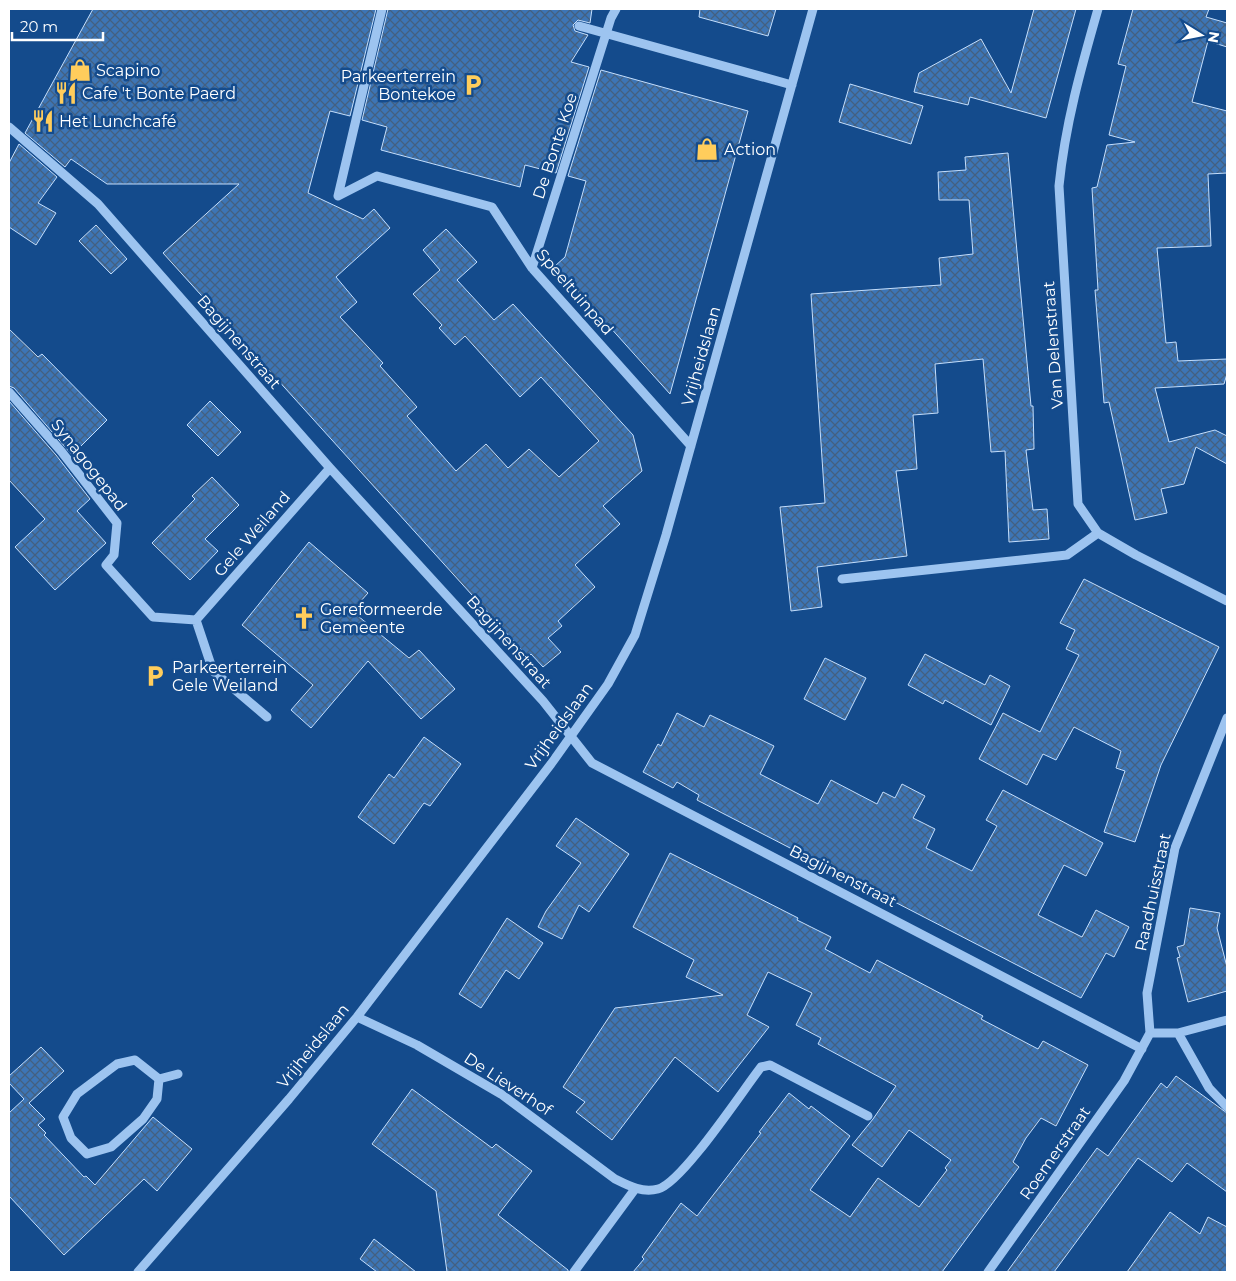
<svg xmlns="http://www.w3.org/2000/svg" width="1236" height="1281" font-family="Montserrat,sans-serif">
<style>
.building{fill:url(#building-cross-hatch);stroke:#c4defc}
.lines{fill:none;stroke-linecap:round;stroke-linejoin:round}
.minor{stroke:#9dc4f0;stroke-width:9}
.labels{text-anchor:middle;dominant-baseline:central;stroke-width:5;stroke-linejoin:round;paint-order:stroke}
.poi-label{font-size:16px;fill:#fff;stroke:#144b8c;text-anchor:start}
.street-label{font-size:16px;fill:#fff;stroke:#144b8c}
</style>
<defs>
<pattern id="building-cross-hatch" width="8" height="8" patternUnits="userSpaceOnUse" patternTransform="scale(1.25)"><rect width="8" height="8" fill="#3d75b5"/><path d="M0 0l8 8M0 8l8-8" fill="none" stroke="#446080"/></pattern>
</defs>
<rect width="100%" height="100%" fill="#144b8c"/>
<path class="building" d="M93,9H376L350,116L330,111L308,193L363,219L374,209L390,228L336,277L357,302L340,317L383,363L380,366L417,407L407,416L456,471L486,444L508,468L529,449L559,477L599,441L541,377L520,397L465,336L455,345L439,328L442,325L413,294L440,270L423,250L446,229L477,262L457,280L494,320L513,304L633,435L642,471L603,506L620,524L575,565L595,587L558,621L562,626L548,638L561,652L543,667L531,654L528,657L163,253L239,184H107L71,159L65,167L25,133Z
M388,9H592L590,23L578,20L573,25L575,31L588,35L571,62L589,67L556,173L525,165L520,187L381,150L387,127L362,120Z
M700,9H776L768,36L699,17Z
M1034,9H1076L1046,118L970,97L968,105L914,92L919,73L981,39L1011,93Z
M1133,9H1209L1206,17L1227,23V47L1208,41L1192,102L1227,111V173L1208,174L1211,246L1157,248L1166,343L1176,342L1178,361L1227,359V374L1224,384L1155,388L1169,442L1215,430L1227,436V464L1196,447L1184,484L1161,489L1167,513L1135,520L1109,402L1104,403L1095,290H1098L1092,188L1097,187L1107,145L1135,142L1109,135L1126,66L1118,64Z
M601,70L748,111L670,394L555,266L565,257L586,181L568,176Z
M850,84L923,106L911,144L839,122Z
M19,144L57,177L38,203L56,213L36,245L9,227V163Z
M1008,153L1031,406H1033L1034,449L1026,450L1033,510L1047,509L1049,539L1009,542L1005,451L991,452L983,359L935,364L938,413L913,415L917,469L896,471L907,556L817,567L822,607L791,611L780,507L825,503L811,294L941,285L939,258L973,254L969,200H939L938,172L966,170L965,157Z
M96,225L127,259L111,274L79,241Z
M9,329L38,357L42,354L107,420L72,455L14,388L9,386Z
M9,401L56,455L90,499L77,511L106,543L55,590L15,547L45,519L9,480Z
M210,401L241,432L218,456L187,425Z
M212,477L239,505L205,539L218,551L190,580L152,543L195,499L192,496Z
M309,542L368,593L352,611L409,658L419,650L455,689L421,719L368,661L311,728L291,710L313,685L242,625Z
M1084,579L1219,647L1161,765L1135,842L1104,832L1125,771L1116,768L1121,751L1074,727L1056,760L1043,754L1027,785L979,759L1003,713L1040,732L1079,655L1066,649L1075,630L1060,623Z
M925,654L985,685L990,675L1010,686L991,725L945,700L943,704L908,685Z
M825,658L866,678L845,720L804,699Z
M677,713L704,727L710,715L774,746L760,774L818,804L831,780L877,804L883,792L895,798L902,784L925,796L913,818L935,829L926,848L972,871L997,826L986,820L1003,790L1103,843L1086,876L1064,865L1038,915L1082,937L1096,910L1129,927L1114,957L1106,953L1081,998L697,800L699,795L677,782L673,788L643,772L658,744L661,746Z
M424,737L461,764L430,806L424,803L394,844L358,817L389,774L394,778Z
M576,818L629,854L589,912L579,905L562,939L538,927L546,911L581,863L556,846Z
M670,853L798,918L797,920L831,937L825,949L870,973L877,960L983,1016L981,1019L1038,1049L1043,1041L1088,1065L1056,1126L1041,1118L1026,1138L1013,1162L1019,1167L942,1272H633L644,1259L642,1257L681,1203L697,1216L761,1133L759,1132L789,1093L809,1109L811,1106L850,1136L810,1190L850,1217L878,1178L919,1207L947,1170L945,1168L951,1160L909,1130L882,1167L852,1145L873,1119L896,1086L818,1044L821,1038L796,1025L812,993L768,972L747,1015L769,1027L718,1092L675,1057L612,1140L576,1112L585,1102L563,1087L615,1008L723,995L686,977L694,960L633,927Z
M1190,908L1220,913L1217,928L1227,967V991L1188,1002L1177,958L1180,957L1177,947L1184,945Z
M507,918L543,943L519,979L506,970L481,1008L459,994Z
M41,1047L64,1071L29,1103L45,1119L38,1125L46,1133L44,1135L84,1177L86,1176L95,1185L153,1117L192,1149L157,1191L144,1179L64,1255L9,1196V1113L24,1099L9,1083V1076Z
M1176,1076L1227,1113V1192L1187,1163L1172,1182L1138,1158L1054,1272H1007L1097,1148L1108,1156L1161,1083L1167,1088Z
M412,1089L492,1148L496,1144L532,1171L498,1215L568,1270V1272H447L436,1191L372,1144Z
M1170,1212L1200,1234L1208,1217L1227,1227V1272H1127Z
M374,1239L416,1272H377L360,1259Z"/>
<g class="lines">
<path class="minor" d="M1098,9C1081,68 1065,125 1059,186L1078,504L1098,533L1136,555L1227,601
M579,26L792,85
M9,127L98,204L330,468L543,701L592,763L1142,1049
M338,196L377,176L492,207L532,268L691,446
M338,196L382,9
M532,268L611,18L616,9
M9,392L61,451L117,523L114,555L106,565L153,617L196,620L213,671L267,717
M842,579L1067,555L1098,533
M196,620L330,468
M357,1017L417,1045L501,1094L615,1179C629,1186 642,1193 658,1189C682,1183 743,1090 761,1067L770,1065L868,1116
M1150,1033H1178L1209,1088L1227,1107
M1178,1033L1227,1020
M159,1079L135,1060L117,1064L77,1094L63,1117L71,1138L87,1154L111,1147L143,1119L157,1099L159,1079L178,1074
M138,1272L289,1099L357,1017L551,764L608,684L635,635L666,535L813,9
M574,1272L635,1189
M988,1272L1124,1081L1150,1033L1147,993L1175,848L1227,718"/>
</g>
<defs>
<symbol id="shop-bare" viewBox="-9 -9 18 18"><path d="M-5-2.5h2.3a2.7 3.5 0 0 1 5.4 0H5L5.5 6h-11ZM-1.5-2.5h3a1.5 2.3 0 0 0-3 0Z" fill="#ffcd5c" stroke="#144b8c" stroke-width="2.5" paint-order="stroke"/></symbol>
<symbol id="parking-bare" viewBox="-9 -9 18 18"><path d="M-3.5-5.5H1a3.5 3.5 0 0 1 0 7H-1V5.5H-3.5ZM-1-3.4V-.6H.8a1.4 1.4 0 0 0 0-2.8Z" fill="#ffcd5c" stroke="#144b8c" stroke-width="2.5" paint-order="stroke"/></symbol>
<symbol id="restaurant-bare" viewBox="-9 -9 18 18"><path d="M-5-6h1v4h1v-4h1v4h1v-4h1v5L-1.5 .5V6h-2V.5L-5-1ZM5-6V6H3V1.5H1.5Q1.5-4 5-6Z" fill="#ffcd5c" stroke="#144b8c" stroke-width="2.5" paint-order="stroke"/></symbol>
<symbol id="church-bare" viewBox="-9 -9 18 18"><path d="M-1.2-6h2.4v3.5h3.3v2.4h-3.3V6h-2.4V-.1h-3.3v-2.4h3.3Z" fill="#ffcd5c" stroke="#144b8c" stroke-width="2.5" paint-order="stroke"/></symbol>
</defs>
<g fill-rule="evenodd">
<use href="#shop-bare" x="64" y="54" width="32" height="32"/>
<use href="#parking-bare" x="457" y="69" width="32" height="32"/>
<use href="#restaurant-bare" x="50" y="77" width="32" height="32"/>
<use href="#restaurant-bare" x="27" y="105" width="32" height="32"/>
<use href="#shop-bare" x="691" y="133" width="32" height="32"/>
<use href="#church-bare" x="288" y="602" width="32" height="32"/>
<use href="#parking-bare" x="139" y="660" width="32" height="32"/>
</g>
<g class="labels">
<g class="poi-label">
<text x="96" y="70">Scapino</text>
<text x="456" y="76" text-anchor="end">Parkeerterrein<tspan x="456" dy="18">Bontekoe</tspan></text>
<text x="82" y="93">Cafe 't Bonte Paerd</text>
<text x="59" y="121">Het Lunchcafé</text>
<text x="724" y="149">Action</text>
<text x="320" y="609">Gereformeerde<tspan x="320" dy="18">Gemeente</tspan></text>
<text x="172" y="667">Parkeerterrein<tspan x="172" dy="18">Gele Weiland</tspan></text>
</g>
<g class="street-label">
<text transform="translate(555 146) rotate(-72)">De Bonte Koe</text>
<text transform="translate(575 292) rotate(49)">Speeltuinpad</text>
<text transform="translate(239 342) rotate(49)">Bagijnenstraat</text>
<text transform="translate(1053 345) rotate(-94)">Van Delenstraat</text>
<text transform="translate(701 356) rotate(-74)">Vrijheidslaan</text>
<text transform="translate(89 465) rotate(52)">Synagogepad</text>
<text transform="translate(252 534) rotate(-49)">Gele Weiland</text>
<text transform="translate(509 642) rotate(48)">Bagijnenstraat</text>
<text transform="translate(559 726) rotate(-54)">Vrijheidslaan</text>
<text transform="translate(843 876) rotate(27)">Bagijnenstraat</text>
<text transform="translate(1153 892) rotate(-78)">Raadhuisstraat</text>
<text transform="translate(313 1046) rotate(-51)">Vrijheidslaan</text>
<text transform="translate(508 1084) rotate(33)">De Lieverhof</text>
<text transform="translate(1055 1153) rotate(-55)">Roemerstraat</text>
</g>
</g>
<rect width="1236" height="1281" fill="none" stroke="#ffffff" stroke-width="20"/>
<g transform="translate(1201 35) rotate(100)" stroke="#144b8c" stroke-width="4" paint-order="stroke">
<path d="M0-4L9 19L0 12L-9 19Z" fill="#ffffff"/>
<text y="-8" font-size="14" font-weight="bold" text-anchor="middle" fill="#ffffff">N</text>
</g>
<path d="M12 32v8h91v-8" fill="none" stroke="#ffffff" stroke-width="2.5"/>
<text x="20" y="32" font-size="15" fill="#ffffff" stroke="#144b8c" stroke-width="4" paint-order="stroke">20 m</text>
</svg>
